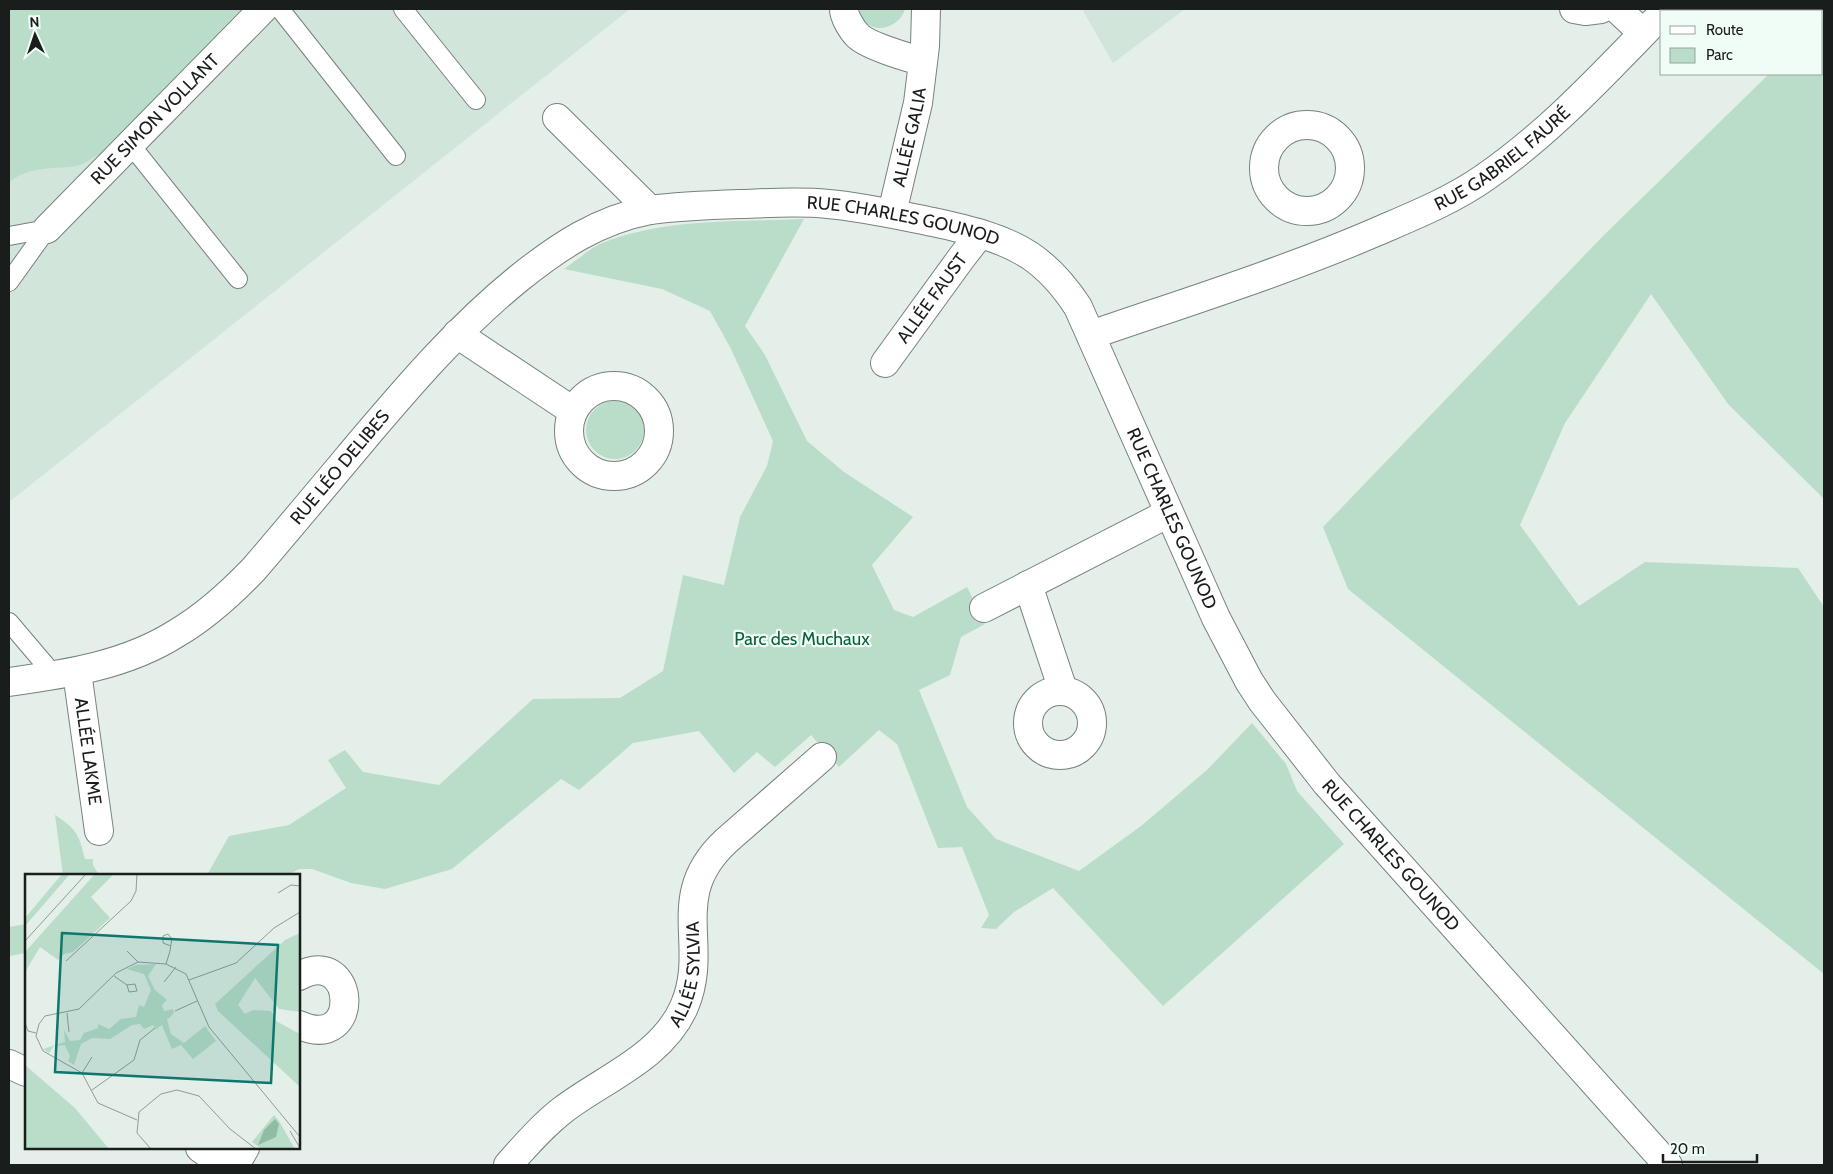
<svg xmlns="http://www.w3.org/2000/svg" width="1833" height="1174" font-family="Cabin,sans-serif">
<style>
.built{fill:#d1e5da}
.green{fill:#baddc9}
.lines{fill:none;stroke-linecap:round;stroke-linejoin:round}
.service-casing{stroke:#77827c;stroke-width:20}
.minor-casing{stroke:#77827c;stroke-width:30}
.service{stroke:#fff;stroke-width:18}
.minor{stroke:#fff;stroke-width:28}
.labels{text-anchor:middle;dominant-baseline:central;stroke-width:4.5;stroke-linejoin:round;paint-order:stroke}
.street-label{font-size:18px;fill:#191d1b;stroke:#f0fdf6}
.park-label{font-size:18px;fill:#0d5e3e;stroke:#f0fdf6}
.inset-road{fill:none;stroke:#929b96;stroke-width:1}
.view{fill:#0f766e;fill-opacity:0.15;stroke:#0f766e;stroke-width:2.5}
.inset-edge{fill:none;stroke:#191d1b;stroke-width:2.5}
</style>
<rect width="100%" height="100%" fill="#e3efe8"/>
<path class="built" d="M9,9H630L9,502Z
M1082,9H1185L1113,63Z"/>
<path class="green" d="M9,9H241L101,153C93,157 85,164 77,166C50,170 33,165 9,182Z
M855,9H905C901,24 881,34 867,24C862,21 858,14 855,9Z
M1824,19V499L1728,404L1651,294L1565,423L1520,525L1579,606L1645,562L1798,568L1824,607V974L1348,589L1323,527L1604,235L1769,74H1822V22Z
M804,219L745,326L765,355L807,441L844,472L913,517L872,565L894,610L913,617L967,587L985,624L961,637L950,675L919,690L967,807L996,839L1079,871L1141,826L1207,770L1252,723L1286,764L1297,791L1344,844L1163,1006L1053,888L1014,912L996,929L981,928L989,915L962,847L938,848L897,744L879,730L839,767L811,735L775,767L757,752L734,773L699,731L633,743L579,790L561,779L452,869L385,889L351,883L312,869H299L288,875H207L229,836L289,825L346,788L328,760L345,750L363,772L439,785L533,699L620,698L663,671L683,575L724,585L740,517L767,466L773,441L731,349L710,311L662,289L564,269C576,261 589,249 602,243C665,218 737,222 804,219Z
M586 430a29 29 0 1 1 58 0a29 29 0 1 1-58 0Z
M55,815C77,829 79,835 85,859H93V865L99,875H63Z
M26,924V953L9,956V927Z"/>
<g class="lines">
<defs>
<path id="service" d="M280,9L396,156
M403,9L476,100
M130,144L238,279
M9,236L47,229
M9,282L47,229
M9,622L54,675"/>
<g id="minor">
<path d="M844,9C844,17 852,30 858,36C869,46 908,58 923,61"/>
<path d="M1574,9L1585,11L1601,9"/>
<path d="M1617,9L1643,33"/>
<path id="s1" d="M557,118L650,210C680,206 711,205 741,204C770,203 799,201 828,204C863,207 898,215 933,222C965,229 1001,237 1029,255C1050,269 1065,287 1078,307L1216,618L1249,681L1262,701L1327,784L1668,1165"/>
<circle cx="1307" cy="168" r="43"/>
<path id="s2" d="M892,213L918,103L925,46L926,9"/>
<path id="s3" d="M47,229L263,9"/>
<path d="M457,334L573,411"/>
<path id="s4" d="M1091,335C1187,302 1283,272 1376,232C1413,216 1451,201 1484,178C1551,132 1606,71 1662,14"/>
<path id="s5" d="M885,363L962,257L980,234"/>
<circle cx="614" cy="431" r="45"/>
<path d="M1028,585L1063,690"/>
<path d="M984,608L1169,513"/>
<path id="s6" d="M77,672L99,831"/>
<path id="s7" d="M9,682C67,674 127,665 177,633C206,616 231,593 254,569C290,527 325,485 361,442C410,384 459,327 518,279C559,246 598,220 650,210"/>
<circle cx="1060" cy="723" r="32"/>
<path d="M299,976C356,945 363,1053 299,1025"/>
<path d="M9,1064L26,1072"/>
<path d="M200,1148L224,1165"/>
<path d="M235,1165L245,1148"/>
<path id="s8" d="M508,1165C525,1146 543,1125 564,1109C605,1078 662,1057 684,1007C711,945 666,897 726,841L822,757"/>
</g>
</defs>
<use href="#service" class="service-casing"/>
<use href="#minor" class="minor-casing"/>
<use href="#service" class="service"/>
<use href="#minor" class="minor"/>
</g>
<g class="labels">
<g class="street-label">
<text stroke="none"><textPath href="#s3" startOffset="154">RUE SIMON VOLLANT</textPath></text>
<text stroke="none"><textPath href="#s2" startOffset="78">ALLÉE GALIA</textPath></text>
<text stroke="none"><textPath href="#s4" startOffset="450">RUE GABRIEL FAURÉ</textPath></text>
<text stroke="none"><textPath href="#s1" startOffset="386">RUE CHARLES GOUNOD</textPath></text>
<text stroke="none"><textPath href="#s5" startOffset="80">ALLÉE FAUST</textPath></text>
<text stroke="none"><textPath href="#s7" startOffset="410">RUE LÉO DELIBES</textPath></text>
<text stroke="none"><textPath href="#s1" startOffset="821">RUE CHARLES GOUNOD</textPath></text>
<text stroke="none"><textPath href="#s6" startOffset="80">ALLÉE LAKME</textPath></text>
<text stroke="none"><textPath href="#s1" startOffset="1226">RUE CHARLES GOUNOD</textPath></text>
<text stroke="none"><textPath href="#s8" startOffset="272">ALLÉE SYLVIA</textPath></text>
</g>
<g class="park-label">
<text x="802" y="639">Parc des Muchaux</text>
</g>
</g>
<g transform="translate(25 874)">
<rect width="275" height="275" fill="#e3efe8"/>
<path d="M37,0H45L0,52V44ZM70,0H89L66,23L85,44L48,78L39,80L33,86L15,73L0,98V78ZM275,59V138L254,135L230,104L213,131L220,140L228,136L246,137L251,147L275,160V213L193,137L190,130L260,66ZM131,90L123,102L130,116L142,126L137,131L139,137L148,135L149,139L142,146L146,160L159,169L180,152L191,167L168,185L156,171L147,175L137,151L131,155L128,151L119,155L115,150L107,151L85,165L67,164L56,170L49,191L43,187L45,182L40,171L29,172L24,179L18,175L40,168L39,156L45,167L55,166L59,159L73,154V150L84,155L96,145L111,143L114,131L119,133L126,116L119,100L102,95L111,91ZM0,191L50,234L84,275H0ZM249,241L254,247L270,275H237L227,268Z" fill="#baddc9"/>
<path d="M250,245L254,250L251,263L233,271L239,256Z" fill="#8fbda4"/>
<path class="inset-road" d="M253,19L266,11L275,12M0,67L61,0M102,77L113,88L141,90L161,100L184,153L275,263M41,87L106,27L111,17L112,0M141,90L145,77L146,70L147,65L143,60L138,62V69L146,72M89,102L102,111L104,118L112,117L110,110L102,111M164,106L211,89L249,54L275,38M139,108L151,93M150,137L172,127M42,139L44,158M0,149L3,157L11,159M57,199L67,183M67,216L109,186L115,166L130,154M112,246L73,229L57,199L18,177L11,162L14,150L20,142L54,135L91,99L113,88M265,257L275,274M126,275L112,259L114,238L136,220L152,216L174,222L205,255L231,275"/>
<path class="view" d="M37,59L253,71L246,209L30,198Z"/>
<rect width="275" height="275" class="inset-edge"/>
</g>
<rect width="1833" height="1174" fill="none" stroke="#191d1b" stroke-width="20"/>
<rect x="1660" y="10" width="162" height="65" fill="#f0fdf6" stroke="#9aa39e"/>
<rect x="1670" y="26" width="25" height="8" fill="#ffffff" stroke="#9aa39e"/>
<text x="1706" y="35" font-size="15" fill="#191d1b">Route</text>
<rect x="1670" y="48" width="25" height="15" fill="#baddc9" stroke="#9aa39e"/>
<text x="1706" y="60" font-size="15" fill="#191d1b">Parc</text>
<g transform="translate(35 35) rotate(357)" stroke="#f0fdf6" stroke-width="4" paint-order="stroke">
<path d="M0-4L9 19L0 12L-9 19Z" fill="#191d1b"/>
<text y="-8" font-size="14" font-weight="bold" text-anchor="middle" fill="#191d1b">N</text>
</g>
<path d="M1663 1154v8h94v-8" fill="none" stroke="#191d1b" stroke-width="2.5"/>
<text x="1670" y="1154" font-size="15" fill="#191d1b" stroke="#f0fdf6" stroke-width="4" paint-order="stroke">20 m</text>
</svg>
